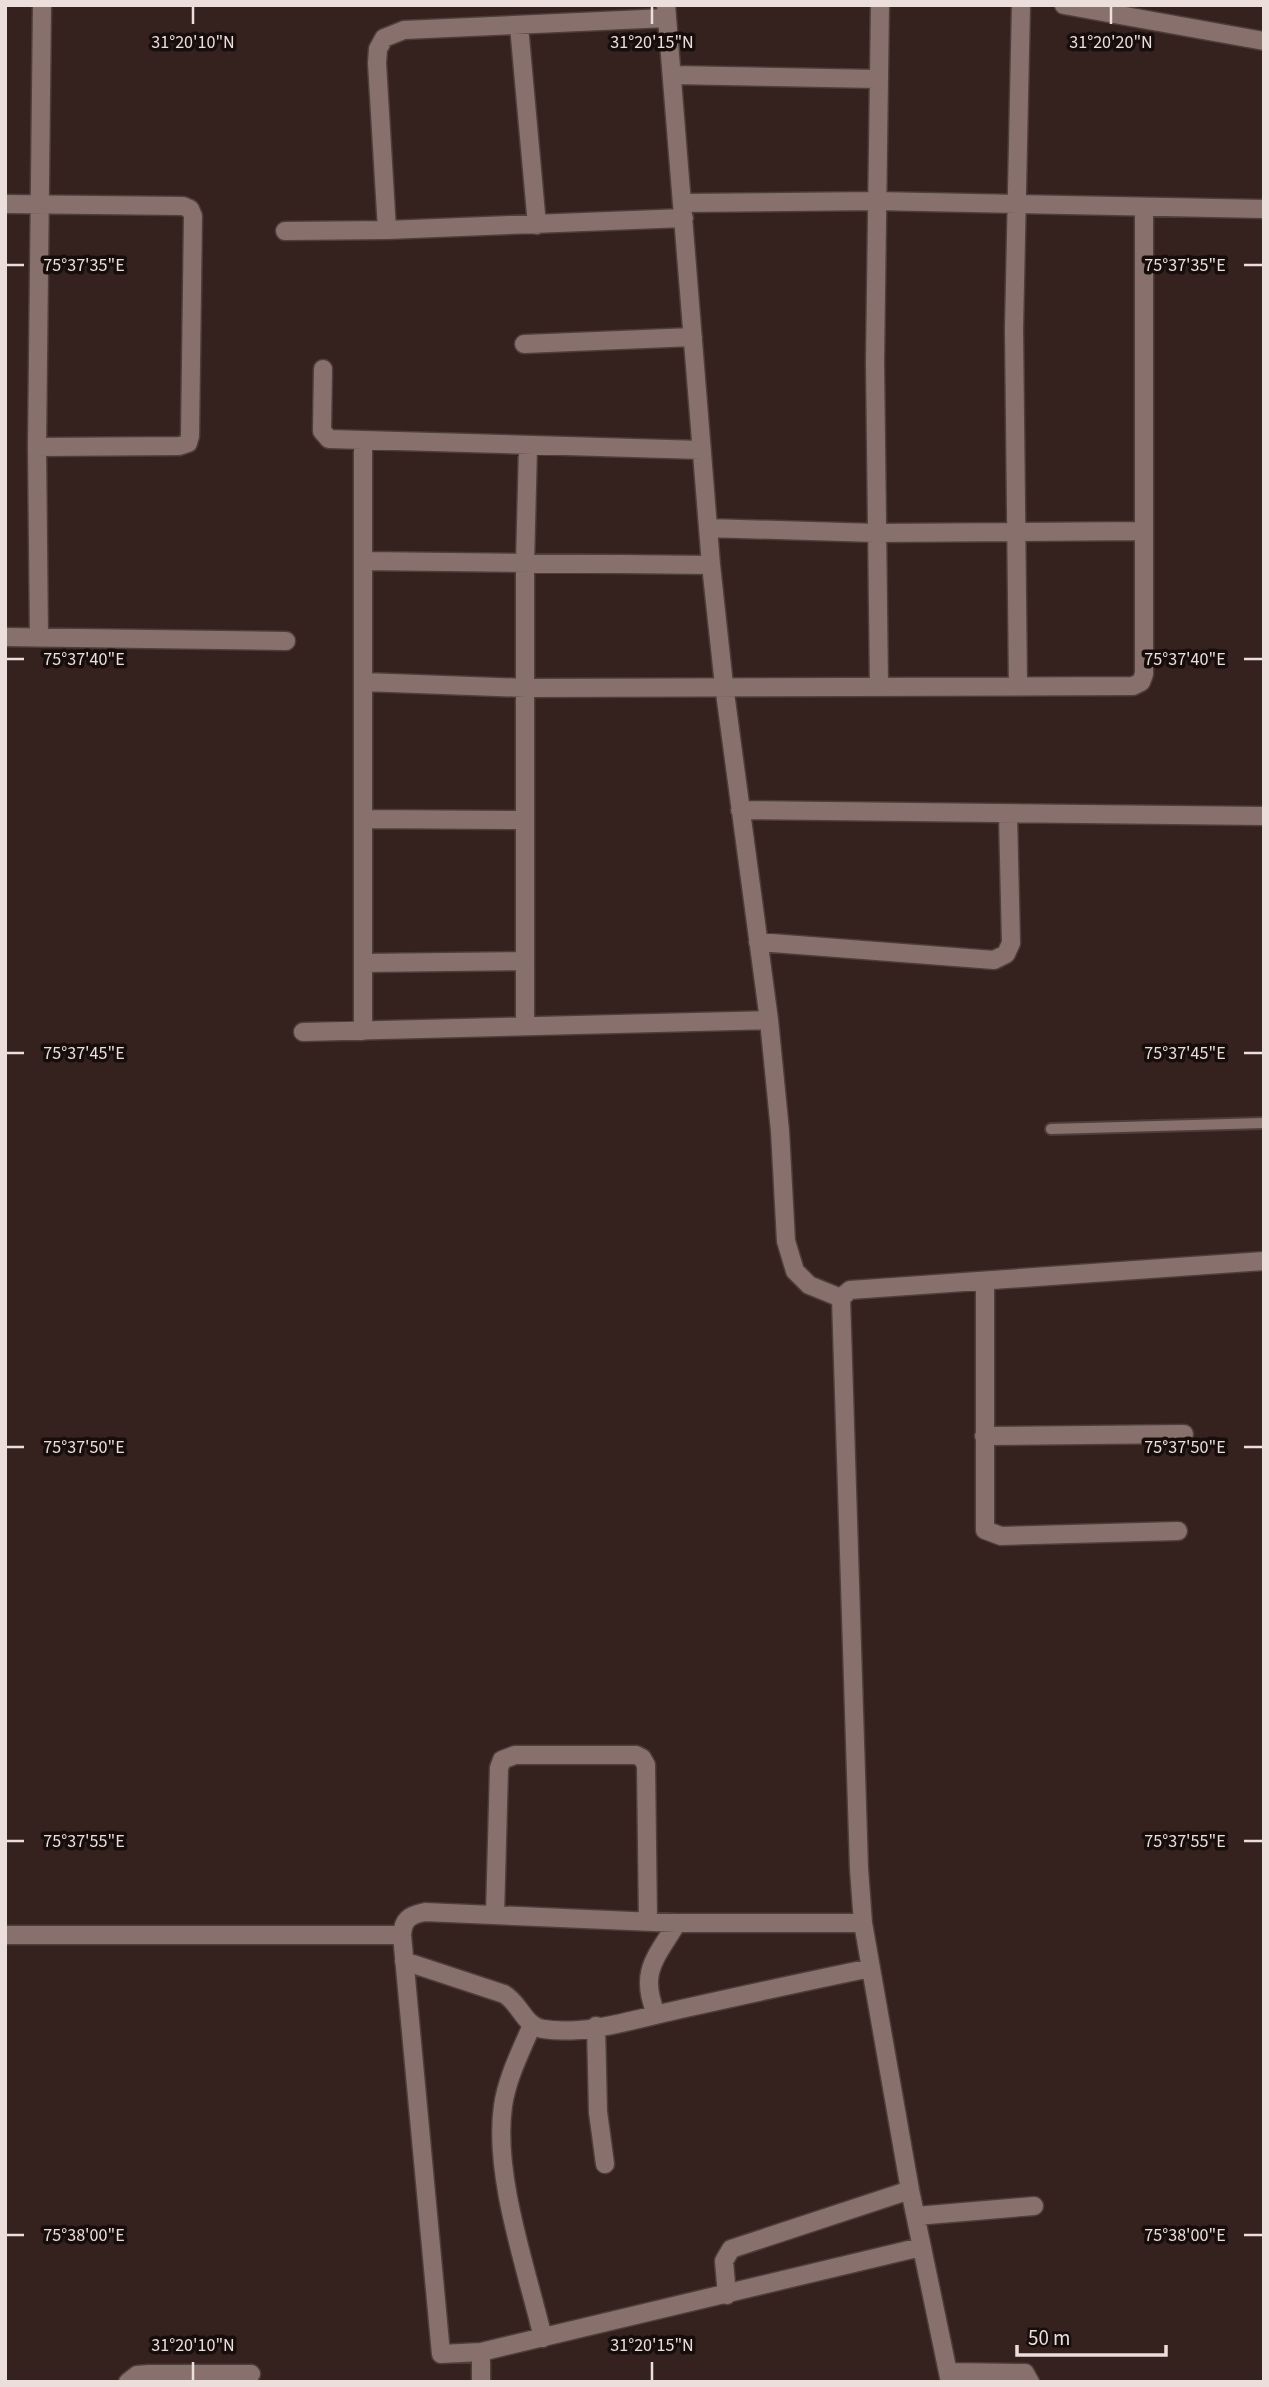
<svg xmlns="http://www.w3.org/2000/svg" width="1269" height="2387" font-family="'Source Sans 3',sans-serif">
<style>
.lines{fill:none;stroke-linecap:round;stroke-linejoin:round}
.service-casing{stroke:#4e3e3b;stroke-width:14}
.minor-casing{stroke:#4e3e3b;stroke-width:21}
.service{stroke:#88716c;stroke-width:10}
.minor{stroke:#88716c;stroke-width:18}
.ticks{fill:none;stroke:#ebdedb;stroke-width:2.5}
.ticks-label{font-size:18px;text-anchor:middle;fill:#ebdedb;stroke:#170e0c;stroke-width:7;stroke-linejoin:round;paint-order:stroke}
</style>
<rect width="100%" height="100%" fill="#35221f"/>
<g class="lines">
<defs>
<path id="service" d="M1051,1129L1264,1123"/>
<path id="minor" d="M666,5L711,565L724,685L769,1020L780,1131L786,1241L795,1271L809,1285L841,1298
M1064,5L1264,41
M519,26L537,225
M673,75L877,79
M683,203L876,201L1264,209
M5,204L183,206L190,209L193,216L190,436L188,443L179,446L37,447
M387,230L377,63L378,49L384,38L404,30L667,18
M285,231L387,230L684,218
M524,344L693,337
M323,369L322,431L329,439L701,450
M363,441V1031
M708,528L876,533L1143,531
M363,561L711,565
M5,637L286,641
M39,637L37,447L42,5
M364,682L526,688L1133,686L1141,682L1144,674V207
M879,686L875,362L880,5
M1018,686L1014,329L1021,5
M740,810L1264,816
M364,819L525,820
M758,942L994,960L1006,954L1011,943L1008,815
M363,963L525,961
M525,1026V564L528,447
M303,1032L769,1020
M985,1281V1530L1001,1536L1178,1531
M841,1298L859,1869L863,1923L910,2190L950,2382
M841,1298L850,1290L1264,1261
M984,1436L1184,1434
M495,1915L499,1768L502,1760L515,1755H636L642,1758L646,1765L648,1922
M5,1935H402
M404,1961L504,1994C520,2003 524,2026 543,2029C586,2036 639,2018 681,2009C744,1995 807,1981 871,1968
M656,2014C639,1972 655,1959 677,1923
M532,2025C521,2051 507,2078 503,2106C493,2175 527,2270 543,2338
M596,2026L598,2112L605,2164
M916,2216L1034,2206
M727,2295L724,2261L731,2249L910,2190
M481,2352L921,2247
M949,2372L1025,2373L1030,2382
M128,2382L137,2375L149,2374H251
M481,2382V2352L441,2354L402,1935C403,1920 409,1915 425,1912L677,1923H863"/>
</defs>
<use href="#service" class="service-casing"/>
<use href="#minor" class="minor-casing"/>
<use href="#service" class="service"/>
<use href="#minor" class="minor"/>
</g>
<path class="ticks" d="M193,7V24M652,7V24M1111,7V24M7,265H24M1244,265H1262M7,659H24M1244,659H1262M7,1053H24M1244,1053H1262M7,1447H24M1244,1447H1262M7,1841H24M1244,1841H1262M7,2235H24M1244,2235H1262M193,2362V2380M652,2362V2380"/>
<g class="ticks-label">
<text x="193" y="48">31°20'10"N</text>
<text x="652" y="48">31°20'15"N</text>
<text x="1111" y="48">31°20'20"N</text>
<text x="84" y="271">75°37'35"E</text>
<text x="1185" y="271">75°37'35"E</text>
<text x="84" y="665">75°37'40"E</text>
<text x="1185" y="665">75°37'40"E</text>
<text x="1185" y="1059">75°37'45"E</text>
<text x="84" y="1059">75°37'45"E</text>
<text x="1185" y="1453">75°37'50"E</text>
<text x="84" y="1453">75°37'50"E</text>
<text x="84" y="1847">75°37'55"E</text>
<text x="1185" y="1847">75°37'55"E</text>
<text x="84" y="2241">75°38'00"E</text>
<text x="1185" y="2241">75°38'00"E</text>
<text x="193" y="2351">31°20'10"N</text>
<text x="652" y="2351">31°20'15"N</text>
</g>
<rect width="1269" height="2387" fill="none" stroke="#ebdedb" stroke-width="14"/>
<path d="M1017 2345v10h149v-10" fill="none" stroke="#ebdedb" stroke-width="3.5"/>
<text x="1028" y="2345" font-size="21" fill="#ebdedb" stroke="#170e0c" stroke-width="5" paint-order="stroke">50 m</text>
</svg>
